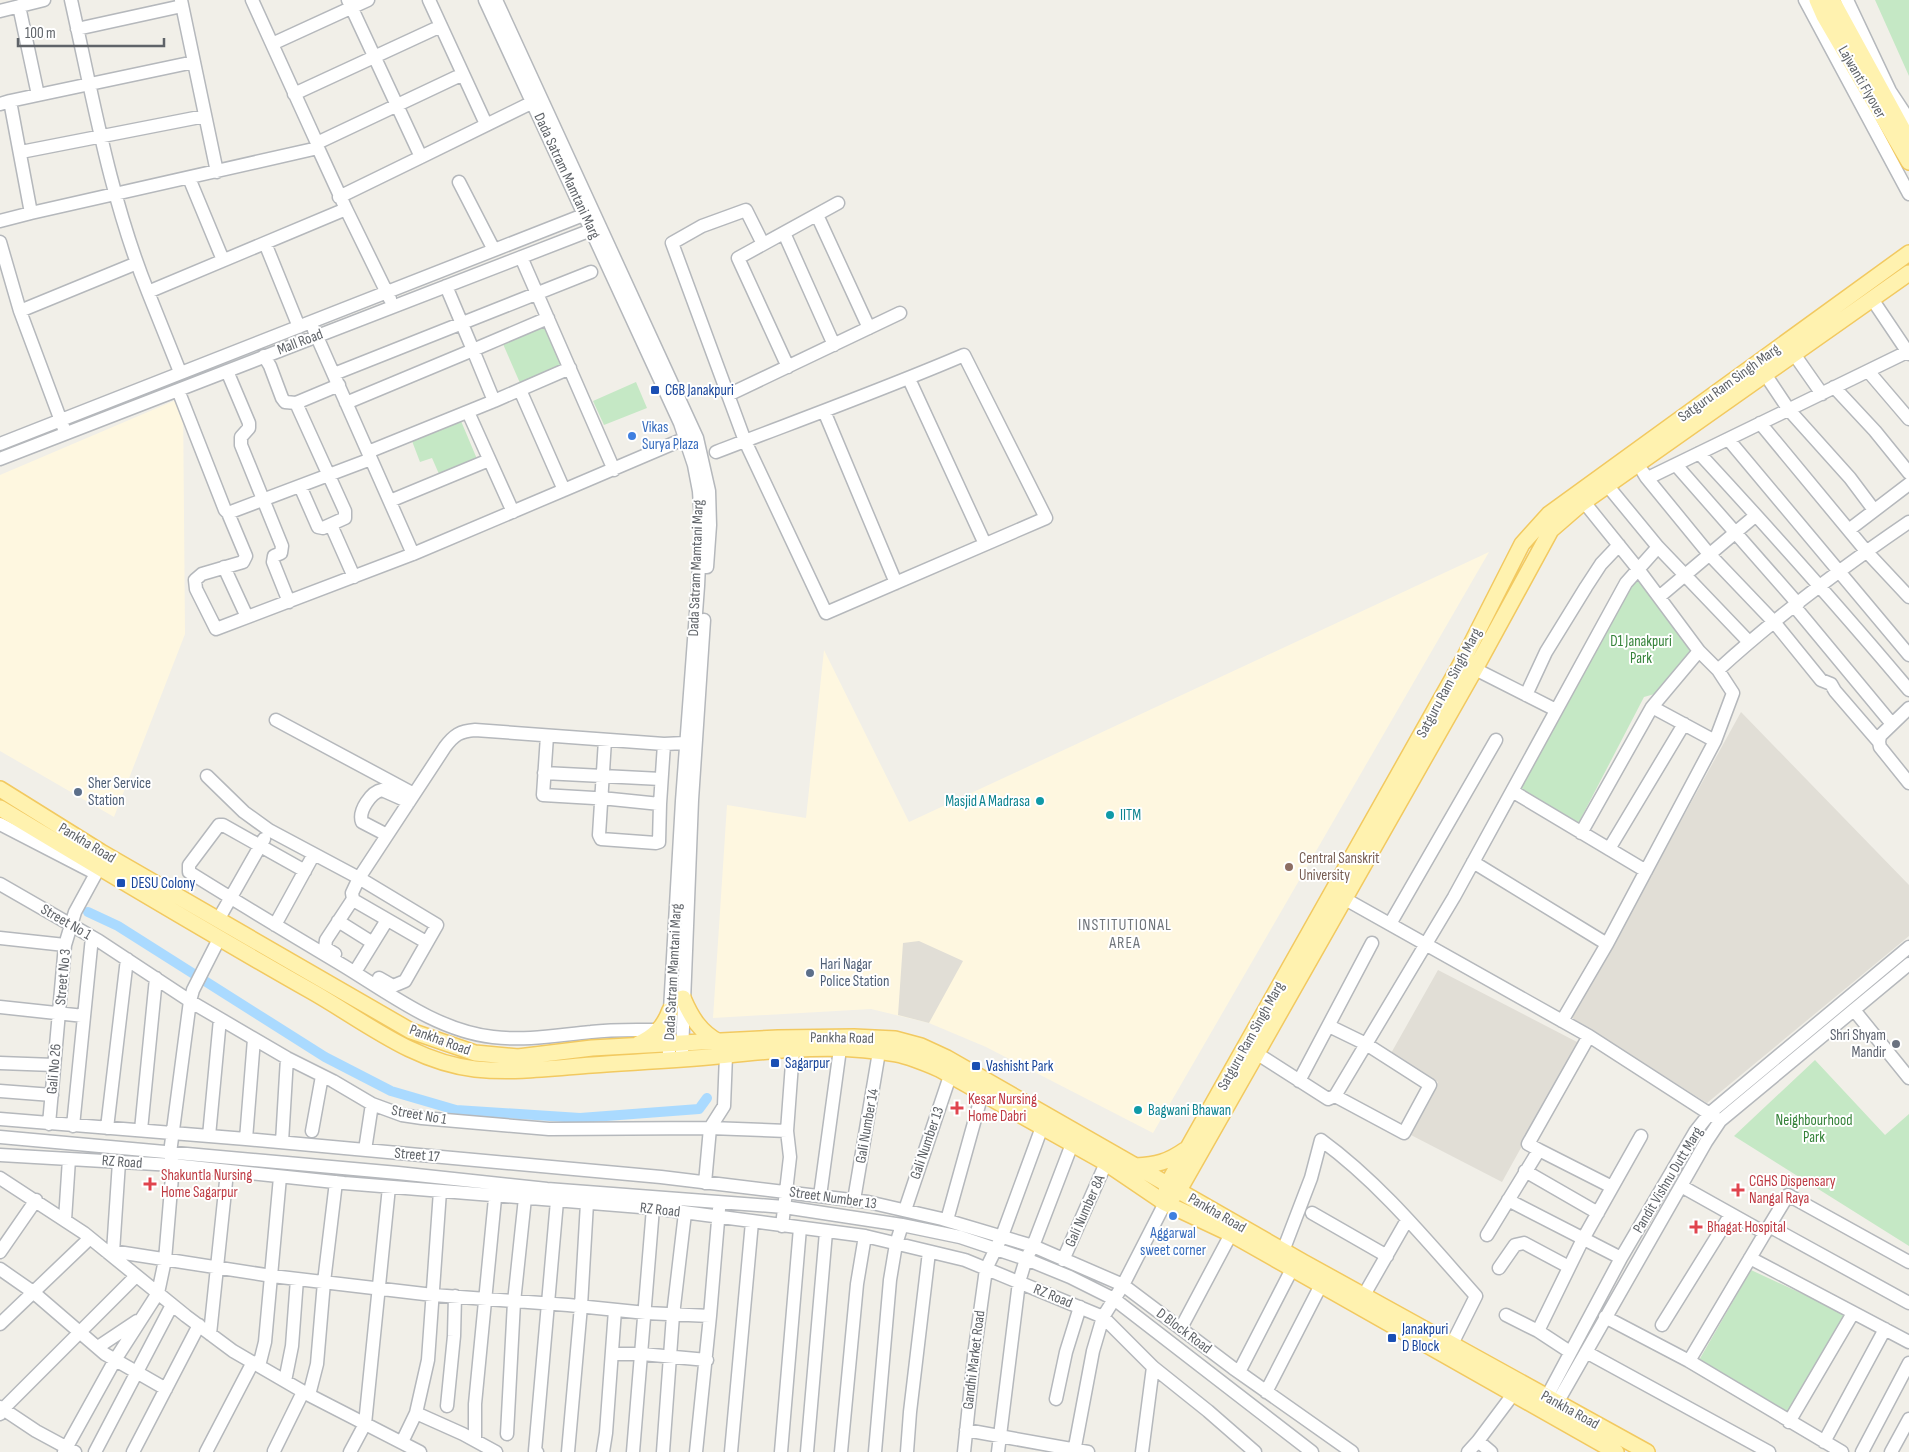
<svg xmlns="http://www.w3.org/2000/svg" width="1909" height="1452" font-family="'Sofia Sans Condensed',sans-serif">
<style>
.commercial{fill:#fef7e0}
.education{fill:#e1ded6}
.green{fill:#c5e8c5}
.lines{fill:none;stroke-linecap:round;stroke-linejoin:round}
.canal{stroke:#aadaff;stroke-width:10}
.minor-casing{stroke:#b5b8bc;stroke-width:15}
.major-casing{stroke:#f2c960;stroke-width:18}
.minor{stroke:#fff;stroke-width:12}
.major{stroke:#fff2af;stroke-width:15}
.transit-dot{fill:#1a4fb4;stroke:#fff;stroke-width:2}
.shop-dot{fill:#3f7fe0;stroke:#fff;stroke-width:2}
.service-dot{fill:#5c6f8a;stroke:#fff;stroke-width:2}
.culture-dot{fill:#0f9aa8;stroke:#fff;stroke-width:2}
.education-dot{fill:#8d6e63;stroke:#fff;stroke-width:2}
.worship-dot{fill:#6b7280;stroke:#fff;stroke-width:2}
.health-dot{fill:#e0444e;stroke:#fff;stroke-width:2}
.labels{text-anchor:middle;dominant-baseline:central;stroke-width:4;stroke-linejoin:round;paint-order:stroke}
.street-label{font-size:15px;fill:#5f6368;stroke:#fff}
.transit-label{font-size:15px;fill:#164399;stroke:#fff;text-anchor:start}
.shop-label{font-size:15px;fill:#366cbe;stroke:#fff;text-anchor:start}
.park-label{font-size:15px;fill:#348238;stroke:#fff}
.service-label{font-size:15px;fill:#4e5e75;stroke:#fff;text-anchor:start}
.culture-label{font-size:15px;fill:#0d838f;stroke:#fff;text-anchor:start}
.education-label{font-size:15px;fill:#785e54;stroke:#fff;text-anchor:start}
.worship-label{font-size:15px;fill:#5b616d;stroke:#fff;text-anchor:end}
.health-label{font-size:15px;fill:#be3a42;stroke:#fff;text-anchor:start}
.neighbourhood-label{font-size:16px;letter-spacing:1px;fill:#70757a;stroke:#fff}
</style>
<rect width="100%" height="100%" fill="#f1efe8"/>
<path class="commercial" d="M183,397L185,634L114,817L0,751V475Z
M1489,552L1153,1133L986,1047L929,1023L871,1009L713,1018L727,805L806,818L824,650L909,822Z"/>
<path class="education" d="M1741,712L1909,885V936L1707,1103L1572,1018Z
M919,941L963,961L929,1023L898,1015L903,943Z
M1438,970L1579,1043L1502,1182L1409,1134L1438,1082L1390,1055Z"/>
<path class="green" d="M1875,0H1909V76Z
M544,327L562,365L520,383L503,344Z
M636,382L647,408L604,425L593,401Z
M461,421L477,459L439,474L432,458L420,462L412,441Z
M1637,578L1695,650L1658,693L1644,697L1578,824L1519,790L1629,586Z
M1815,1060L1885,1135L1909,1114V1246L1734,1136Z
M1751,1270L1846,1314L1787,1415L1698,1362Z"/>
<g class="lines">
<path class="canal" d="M88,912L118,926L325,1057L391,1091L456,1110L580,1118L699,1109L707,1098"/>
<defs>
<path id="minor" d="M181,0L217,172
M252,0L317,143
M429,0L486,124
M485,0L680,423L694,465L699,491L701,522L698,586L682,801L670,1010L669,1053
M496,0L697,438L709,491L710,525L707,567
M1805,0L1909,194
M1847,0L1890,91L1909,120
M0,11L44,0
M77,29L182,6
M272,44L368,0
M294,94L441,26
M38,95L194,62
M10,101L38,95L19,6
M0,104L10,101L31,213L0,221
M318,148L317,143L463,74
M21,152L205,116
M421,157L533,102
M189,178L223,260
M459,182L494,250
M339,197L421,157L348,0
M346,209L390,299
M31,213L318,148L346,209L148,292C110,198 93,98 71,0
M817,215L869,328
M784,233L834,345
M0,242L20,311L64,429
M265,243L299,327
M521,257L614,470
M446,286L473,350L548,318
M148,292L180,372
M1872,299L1909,354
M20,311L137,263
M314,330L413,554
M1794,354L1822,394
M264,356L270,366L282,398L285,402L296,403L339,385
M788,367L738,258L838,203
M227,371L249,423V428L241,437V445L282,546L281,553L274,556L273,562L289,602
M1868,371L1909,419
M334,374L591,272
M1765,374L1789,410L1850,478L1874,510
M909,379L985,544
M1834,387L1875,431L1909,473
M178,390L225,510L228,513L246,556L243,562L202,574L195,580L196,589L216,629L413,554L564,490
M520,390L564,490L686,438
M728,395L900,313
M296,403L345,511V518L323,528L318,527L300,486
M346,403L473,350L494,401L570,368
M824,411L896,583
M468,412L513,512
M1760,423L1866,551L1909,597
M1728,439L1909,655
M0,444L591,212
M368,452L494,401
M716,452C799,420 882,390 964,355L1046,518L826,613L745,441L672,243L702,226L746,210L763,244
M1699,453C1771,531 1841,609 1909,690
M0,459L599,227
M1676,465L1798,604
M1643,472L1646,477H1650L1909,351
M1646,477L1709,554L1774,622L1821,680L1831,684L1835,691L1879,742
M1607,485L1658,547L1749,642
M390,501L489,460
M228,513L371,459
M331,525L354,577
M1850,529L1909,484
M224,567L247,617
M1659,597L1755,516
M1795,607L1892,724
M1475,669L1556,710
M1718,670C1777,616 1843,567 1909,522
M1526,695L1546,652L1586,587L1601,564L1619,545
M1652,707L1715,741
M1909,708L1880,736L1879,742L1880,747L1909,783
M276,720L414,794
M547,736L543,795L611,799L660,804L664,744
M605,740L599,835L601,839L656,843L659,842L660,804
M544,773L661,779
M207,776L244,812L269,830L359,878L437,925L405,981L393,986L379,978
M1512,791L1646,871
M0,824L91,871
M1581,833L1652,707L1699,651
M387,835L362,822C358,811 371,792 382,790L409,802
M1609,849L1684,724
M1473,862L1607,944
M305,871L223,825H219L189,865V872C240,904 292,935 344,966C390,994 438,1031 493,1037C527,1041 558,1035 591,1032C614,1029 637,1030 659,1030
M0,884L99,941L193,1003L287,1058L333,1081L372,1104L402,1115L422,1118L549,1129L710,1128L787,1131L793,1050
M1338,895L1589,1036L1716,1118
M218,920L264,839
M338,921L373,943
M1390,924L1496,740
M275,925L314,854
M0,938L65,945
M426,942L355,901L353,899L352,893L359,878L445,747C454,735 460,731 475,730L664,744L685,743
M335,954L325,948L326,940L353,899
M358,967L387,920
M0,1007L84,1016
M1854,1010L1909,1078
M1562,1021L1607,944L1715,741L1733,693L1718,670L1699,651L1638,569L1584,502
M1329,1026L1366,1044L1430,1085L1404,1133L1335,1096
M682,1052L692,800L704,620
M1256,1053L1328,1099L1335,1096L1454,897L1626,583L1658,547
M0,1063L54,1065
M1299,1081L1372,943
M0,1091L52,1095
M0,1119L246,1139L661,1177L868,1202L942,1219L1033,1246L1123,1285L1233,1368L1352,1452
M49,1124L65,945L75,912L99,868
M73,1126L92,937
M107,1128L127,959
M141,1130L156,978
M312,1131L322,1076
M209,1136L220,1019
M0,1137L398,1173L547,1189L784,1207L902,1225L960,1237L1026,1259L1070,1277L1114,1299L1312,1452
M246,1139L254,1039
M282,1142L287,1058
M365,1150L372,1104
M1539,1150L1612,1187
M0,1155L173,1165L344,1183L653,1208L865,1236L965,1260L1103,1317L1153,1367L1208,1411L1255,1452
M1525,1171L1598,1213
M0,1178L84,1233L186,1316L233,1351L309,1395L420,1452
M705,1183L710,1128L724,1106L726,1055
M1681,1186L1765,1233L1788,1195L1909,1262
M820,1196L840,1049
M854,1200L879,1052
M1508,1200L1621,1258
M905,1210L950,1076
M1312,1213L1387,1256
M65,1220L69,1159
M947,1220L982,1094
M782,1226L790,1157L787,1131
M1769,1226L1909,1303
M1487,1235L1539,1150L1528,1144L1589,1036
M105,1250L272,1276L433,1295L568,1305L646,1313L710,1316L696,1452
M1283,1251L1311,1178L1321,1140C1380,1183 1428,1242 1476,1296L1452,1344
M0,1252L36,1200
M113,1252L119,1162
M1750,1258L1909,1342
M1063,1260L1106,1163
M1499,1268L1515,1245L1524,1243L1569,1267
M0,1269L33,1292L105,1354L166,1389
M1364,1295L1407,1220
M1506,1315L1538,1331L1570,1352
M710,1316L719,1209
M1605,1317L1689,1361L1842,1452
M0,1324L90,1238
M1662,1325L1731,1214
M1181,1328L1231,1234
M1538,1331L1583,1239L1641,1136
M210,1334L227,1172
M98,1347L137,1321
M1586,1352L1769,1452
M612,1354H642L707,1360
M1689,1361L1765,1233
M259,1366L265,1342L280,1177
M1239,1372L1292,1269
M285,1381L292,1346L297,1279
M1266,1392L1321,1285
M309,1395L317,1364L324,1282L336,1182
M1056,1399L1066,1352L1080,1307
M1543,1404L1621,1258L1695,1132L1710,1113L1909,947
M447,1406L454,1336L455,1296
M0,1407L36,1431L75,1452
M1553,1410L1706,1142L1720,1121L1909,964
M416,1413L463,1434L496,1452
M0,1414L3,1409L136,1276
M1789,1422L1853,1313
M966,1430L1088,1452
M507,1434L514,1302L525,1198
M475,1440V1404L496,1188
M1478,1441L1491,1452
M402,1442L416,1413L428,1360L440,1191
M1824,1442L1885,1329
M274,1451L303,1392
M64,1452L115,1360L158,1293L165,1260L173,1165L170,1153L190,1001L193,990L219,939
M95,1452L172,1305
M133,1452L199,1325
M206,1452L253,1362
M350,1452L365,1424L389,1187
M537,1452L535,1451L557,1201
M568,1452L581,1306L587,1203
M603,1452L606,1433L615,1310
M633,1452L653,1208
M663,1452L673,1315L685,1213
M731,1452L752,1222
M781,1452L800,1228
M807,1452L826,1232
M841,1452L857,1284L865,1236
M875,1452L890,1280L896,1244L902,1225
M907,1452L910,1412L929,1252
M964,1452L974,1356L986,1269L1002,1236L1042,1127
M998,1452L1019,1282L1026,1259L1033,1246L1072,1144
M1074,1452L1093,1351L1103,1317L1123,1285L1165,1203
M1142,1452L1153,1367
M1468,1452L1478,1441L1514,1393
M1862,1452L1909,1363
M1891,1452L1909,1419"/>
<path id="major" d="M1817,0L1824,16L1909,162
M1832,0L1909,141
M0,789L101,852L411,1031L475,1053L518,1057L592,1048L682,1043L778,1038L854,1037L895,1039L921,1046L947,1058L1303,1262L1647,1452
M0,808C103,870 207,932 311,991C364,1021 413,1062 475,1069C514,1073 552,1068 592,1065C634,1062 676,1060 718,1056C776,1050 838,1043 896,1054C911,1057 925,1063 939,1069L1106,1163L1165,1203L1231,1234L1616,1452
M683,998C691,1017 700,1032 719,1042
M638,1044C654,1037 664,1027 670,1010
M1136,1166C1156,1165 1168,1162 1185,1150
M1166,1193L1167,1185L1463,660L1522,544L1549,514L1909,253
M1172,1197L1178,1192L1475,669L1551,530L1581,504L1909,273"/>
</defs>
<use href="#minor" class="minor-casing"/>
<use href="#major" class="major-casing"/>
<use href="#minor" class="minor"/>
<use href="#major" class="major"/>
</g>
<g class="transit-dot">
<rect x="650" y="385" width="10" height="10" rx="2.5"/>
<rect x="116" y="878" width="10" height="10" rx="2.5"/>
<rect x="770" y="1058" width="10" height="10" rx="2.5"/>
<rect x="971" y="1061" width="10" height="10" rx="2.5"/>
<rect x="1387" y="1333" width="10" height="10" rx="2.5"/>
</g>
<g class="shop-dot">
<circle cx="632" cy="436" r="5"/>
<circle cx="1173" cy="1216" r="5"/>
</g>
<g class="service-dot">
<circle cx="78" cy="792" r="5"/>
<circle cx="810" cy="973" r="5"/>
</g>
<g class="culture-dot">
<circle cx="1040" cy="801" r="5"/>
<circle cx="1110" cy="815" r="5"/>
<circle cx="1138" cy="1110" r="5"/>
</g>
<circle class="education-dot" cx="1289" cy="867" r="5"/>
<circle class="worship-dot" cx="1896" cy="1044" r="5"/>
<g class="health-dot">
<path d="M954.5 1100.5h5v5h5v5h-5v5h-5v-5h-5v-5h5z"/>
<path d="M147.5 1176.5h5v5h5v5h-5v5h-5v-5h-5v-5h5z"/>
<path d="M1735.5 1182.5h5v5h5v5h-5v5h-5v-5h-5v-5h5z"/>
<path d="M1693.5 1219.5h5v5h5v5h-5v5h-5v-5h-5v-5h5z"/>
</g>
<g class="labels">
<g class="street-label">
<text transform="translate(1862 82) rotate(60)">Lajwanti Flyover</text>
<text transform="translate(567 176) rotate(65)">Dada Satram Mamtani Marg</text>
<text transform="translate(300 342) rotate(-21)">Mall Road</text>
<text transform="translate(1729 383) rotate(-36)">Satguru Ram Singh Marg</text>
<text transform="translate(696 568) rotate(-88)">Dada Satram Mamtani Marg</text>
<text transform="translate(1449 683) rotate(-62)">Satguru Ram Singh Marg</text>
<text transform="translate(87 843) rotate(31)">Pankha Road</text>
<text transform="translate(66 922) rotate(30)">Street No 1</text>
<text transform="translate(673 972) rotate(-87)">Dada Satram Mamtani Marg</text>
<text transform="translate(63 977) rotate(-85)">Street No 3</text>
<text transform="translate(1251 1036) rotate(-61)">Satguru Ram Singh Marg</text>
<text transform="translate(842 1038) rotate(1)">Pankha Road</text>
<text transform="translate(440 1040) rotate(20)">Pankha Road</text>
<text transform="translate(54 1069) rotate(-85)">Gali No 26</text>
<text transform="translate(419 1115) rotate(10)">Street No 1</text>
<text transform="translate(867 1126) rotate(-80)">Gali Number 14</text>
<text transform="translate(927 1143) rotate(-71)">Gali Number 13</text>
<text transform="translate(417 1155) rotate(5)">Street 17</text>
<text transform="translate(122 1162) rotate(4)">RZ Road</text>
<text transform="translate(1668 1180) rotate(-59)">Pandit Vishnu Dutt Marg</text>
<text transform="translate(833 1198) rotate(8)">Street Number 13</text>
<text transform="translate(660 1210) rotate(6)">RZ Road</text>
<text transform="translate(1085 1211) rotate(-66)">Gali Number 8A</text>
<text transform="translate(1217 1213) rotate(30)">Pankha Road</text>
<text transform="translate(1053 1296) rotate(22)">RZ Road</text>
<text transform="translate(1184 1331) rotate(37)">D Block Road</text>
<text transform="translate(974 1360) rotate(-83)">Gandhi Market Road</text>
<text transform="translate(1570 1410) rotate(29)">Pankha Road</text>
</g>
<g class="transit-label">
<text x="665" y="390">C6B Janakpuri</text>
<text x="131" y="883">DESU Colony</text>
<text x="785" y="1063">Sagarpur</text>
<text x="986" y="1066">Vashisht Park</text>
<text x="1402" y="1329">Janakpuri<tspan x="1402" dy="17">D Block</tspan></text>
</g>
<g class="shop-label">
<text x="642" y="427">Vikas<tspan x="642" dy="17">Surya Plaza</tspan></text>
<text x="1173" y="1233" text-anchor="middle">Aggarwal<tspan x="1173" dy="17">sweet corner</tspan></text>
</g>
<g class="park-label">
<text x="1641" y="641">D1 Janakpuri<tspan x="1641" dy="17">Park</tspan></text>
<text x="1814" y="1120">Neighbourhood<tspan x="1814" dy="17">Park</tspan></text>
</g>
<g class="service-label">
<text x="88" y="783">Sher Service<tspan x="88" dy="17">Station</tspan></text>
<text x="820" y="964">Hari Nagar<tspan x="820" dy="17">Police Station</tspan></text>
</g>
<g class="culture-label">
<text x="1030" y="801" text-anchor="end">Masjid A Madrasa</text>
<text x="1120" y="815">IITM</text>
<text x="1148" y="1110">Bagwani Bhawan</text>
</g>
<g class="education-label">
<text x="1299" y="858">Central Sanskrit<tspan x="1299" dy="17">University</tspan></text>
</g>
<g class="worship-label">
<text x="1886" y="1035">Shri Shyam<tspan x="1886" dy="17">Mandir</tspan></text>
</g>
<g class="health-label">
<text x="968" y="1099">Kesar Nursing<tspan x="968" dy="17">Home Dabri</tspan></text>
<text x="161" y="1175">Shakuntla Nursing<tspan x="161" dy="17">Home Sagarpur</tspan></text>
<text x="1749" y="1181">CGHS Dispensary<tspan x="1749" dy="17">Nangal Raya</tspan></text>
<text x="1707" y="1227">Bhagat Hospital</text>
</g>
<g class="neighbourhood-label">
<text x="1125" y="925">INSTITUTIONAL<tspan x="1125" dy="18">AREA</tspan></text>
</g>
</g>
<path d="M18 38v8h146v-8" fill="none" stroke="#5f6368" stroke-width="2.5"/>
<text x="25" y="38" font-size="15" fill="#5f6368" stroke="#ffffff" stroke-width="4" paint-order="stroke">100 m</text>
</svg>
